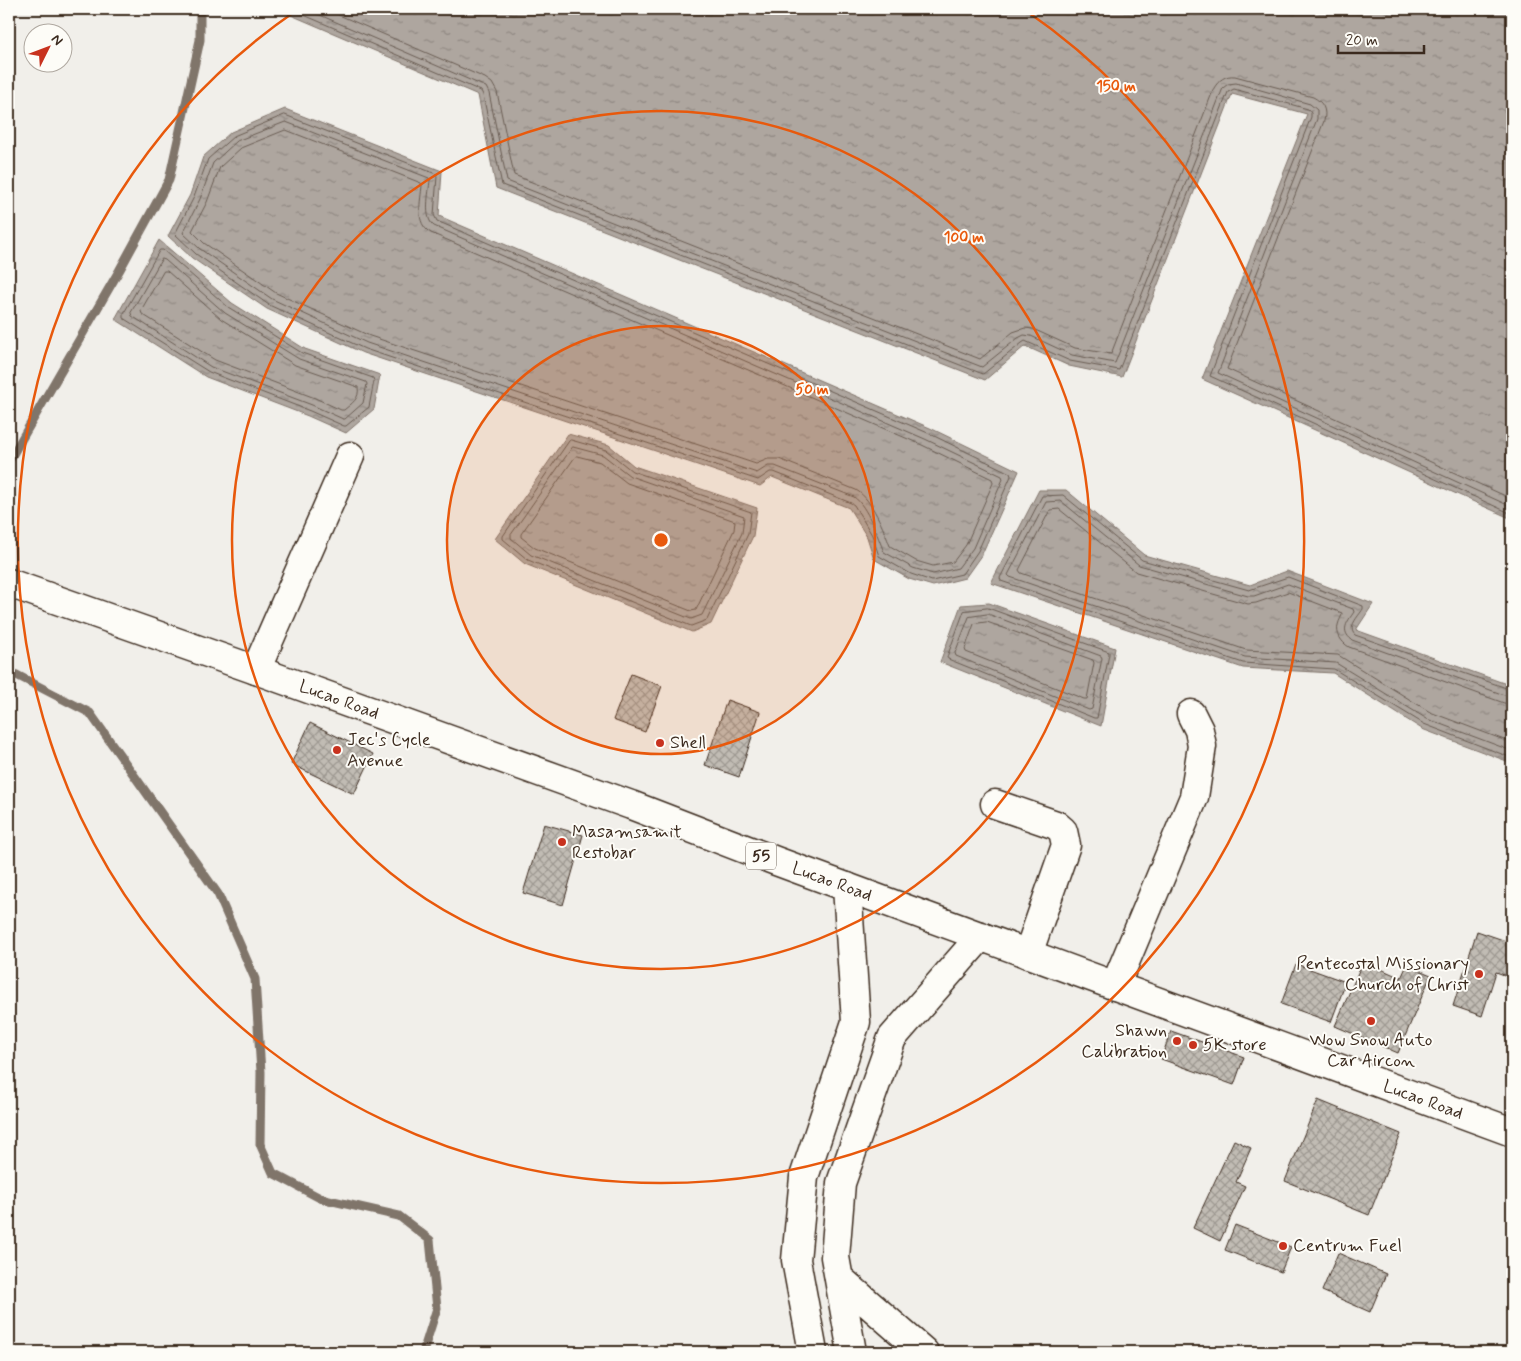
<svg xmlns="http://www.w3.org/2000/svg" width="1521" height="1361" font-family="Mynerve,sans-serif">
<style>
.water{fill:url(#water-ripples);stroke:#80746b}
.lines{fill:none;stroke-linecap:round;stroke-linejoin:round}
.shore{stroke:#695c52;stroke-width:1}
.stream{stroke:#80746b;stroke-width:9}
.building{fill:url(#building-cross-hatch);stroke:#3b2a1e}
.minor-casing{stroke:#3b2a1e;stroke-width:31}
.highway-casing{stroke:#3b2a1e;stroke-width:31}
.minor{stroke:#fdfcf7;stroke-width:28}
.highway{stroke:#fdfcf7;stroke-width:28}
.ring{fill:none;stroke:#e8590c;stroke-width:2.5}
.poi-dot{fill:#c8321e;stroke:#fdfcf7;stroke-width:2}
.labels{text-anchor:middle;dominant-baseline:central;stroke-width:4;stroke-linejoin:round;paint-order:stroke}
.shield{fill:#fdfcf7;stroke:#75695f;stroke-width:1}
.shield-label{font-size:16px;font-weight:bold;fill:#3b2a1e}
.street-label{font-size:18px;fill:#3b2a1e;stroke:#fdfcf7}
.poi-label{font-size:18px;fill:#3b2a1e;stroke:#fdfcf7;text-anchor:start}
.centre{fill:#e8590c;stroke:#fdfcf7;stroke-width:2.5}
.ring-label{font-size:15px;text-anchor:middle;font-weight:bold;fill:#e8590c;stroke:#fdfcf7;stroke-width:4;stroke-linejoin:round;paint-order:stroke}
</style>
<defs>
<pattern id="water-ripples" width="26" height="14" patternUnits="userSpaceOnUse" patternTransform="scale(1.25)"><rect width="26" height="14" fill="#aea69f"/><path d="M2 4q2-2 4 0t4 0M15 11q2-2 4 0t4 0" fill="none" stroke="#8f8781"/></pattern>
<pattern id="building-cross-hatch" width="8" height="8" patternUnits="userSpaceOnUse" patternTransform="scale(1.25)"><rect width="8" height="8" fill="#c1bcb4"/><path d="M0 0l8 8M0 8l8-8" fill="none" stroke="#9e9992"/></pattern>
</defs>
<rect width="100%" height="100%" fill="#f1efea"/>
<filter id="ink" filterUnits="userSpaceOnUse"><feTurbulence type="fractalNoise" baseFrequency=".02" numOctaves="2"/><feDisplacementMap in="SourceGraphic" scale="10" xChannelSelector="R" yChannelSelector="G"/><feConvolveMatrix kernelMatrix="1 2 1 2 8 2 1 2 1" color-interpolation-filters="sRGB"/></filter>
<g filter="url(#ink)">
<path class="water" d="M277,9H1512V519L1202,379L1307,114L1232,94L1122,377L1069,366L1025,346L985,380L496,188L478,95Z
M285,109L442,171L439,216L930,428L1019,471L982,554L965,578L933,586L909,579L874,559L867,537L849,508L772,477L760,486L363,353L267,309L192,258L168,236L190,195L203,157L231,132Z
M159,240L232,303L305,349L380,375L374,409L346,433L308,416L206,377L115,319Z
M568,434L609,445L634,466L757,508L753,536L711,624L692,632L525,564L495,539Z
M1039,490H1066L1144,555L1250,585L1287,571L1373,604L1356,630L1512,686V763L1422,729L1333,673L1243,668L991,583Z
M989,603L1115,648L1101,726L940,662L961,605Z"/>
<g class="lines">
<path class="shore" d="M290,9L481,91L483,95L502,185L983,374L1022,343L1025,341L1070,361L1119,370L1228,92L1234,89L1308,109L1311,113V117L1210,376L1512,514
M306,9L486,87L489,93L507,181L982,367L1018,338L1024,335L1031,336L1072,355L1115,363L1223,88L1228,84L1236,83L1310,104L1317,110V119L1218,373L1512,507
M325,9L485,78L492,83L497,92L514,175L980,359L1013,332L1025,328L1033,329L1075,348L1111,354L1214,88C1219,80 1225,75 1235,76L1313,97C1323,102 1327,110 1324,121L1227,369L1512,499
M285,115L436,174L437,176L434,215L437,221L928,433L1010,473L1011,476L978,551L962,574L932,581L911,574L879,556L872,535L854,505L851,503L774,472H770L758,480L365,349L269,305L196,254L175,234L194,197L208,159L234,136Z
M286,122L429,178L430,180C429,193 423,218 434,226L925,439L1002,476L1003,479L973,548L958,568L933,574L913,568L884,552C878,537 867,506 854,497L775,466H768L757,473L367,343L272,299L200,249L183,233L200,199L213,163L237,141Z
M286,130L421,183L422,185C421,201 414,223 431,233L922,445L992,479L993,483L966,545L953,562L933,566L916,561L890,546C884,530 872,499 856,490L779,459H768L756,464L370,336L276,293L204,243L192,231L207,202L220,167L241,148Z
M160,250H163L228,307L302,353L373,378L374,381L369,407L346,426H344L310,411L209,372L123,318V315Z
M162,259L165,260L225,313L299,359L366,382L367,384L363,403L345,419H343L312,405L211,367L132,316L131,313Z
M164,271H167L221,319L295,365L358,387C360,399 352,403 344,410H341L315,398L215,360L142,314L141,311Z
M571,440L606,450L632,471L751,512L748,534L707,620L691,626L528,560L503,539V536L569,441Z
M573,447L603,455L630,476L744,516L742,533L702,615L691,619L531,555L511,538V535Z
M577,456L600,462L627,483L735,521L734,530L696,610L691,611L535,548L521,537V534L575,457Z
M988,608L1109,652V654L1097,718H1094L948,659L947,657L964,611Z
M988,614L1101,656L1102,658L1092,709L1089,710L956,656L955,653L969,617Z
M987,622L1093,660L1094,663L1087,699H1084L966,652L965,649L974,624Z
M1512,690L1355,635C1347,627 1358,617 1363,609V606L1288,577L1249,590L1142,560L1063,495L1042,496L1000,578L1001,581L1243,663L1334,669L1424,724L1512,758
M1512,696H1507L1352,640C1340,631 1347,622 1354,612L1353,609L1288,584L1254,596H1248L1139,565L1061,501L1046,502L1008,575L1010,577L1245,657L1336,663L1427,719L1512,751
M1512,704L1504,703L1349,647C1341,642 1336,634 1338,625C1339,620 1342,617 1342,613L1288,592L1256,603L1248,604L1136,572L1059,509L1050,510L1019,570L1021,573L1246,650L1338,655L1430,712L1512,743"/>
<path class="stream" d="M9,461L119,271L169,180L200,40V9
M9,671L90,713L218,894L255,979L261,1072L260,1144L273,1173L320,1198L399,1216L430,1240L437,1308L423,1352"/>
</g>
<path class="building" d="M631,674L662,686L645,732L613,720Z
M727,700L760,712L739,777L705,765Z
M310,723L373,754L354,794L291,764Z
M544,824L583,835L563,905L523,893Z
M1477,931L1512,943V959L1507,976L1496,972L1482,1016L1453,1006Z
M1363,961L1401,978L1407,965L1431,975L1398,1053L1335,1026Z
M1296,964L1346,982L1331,1022L1281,1004Z
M1171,1031L1244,1057L1234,1085L1161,1059Z
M1318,1100L1401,1134L1369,1215L1285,1181Z
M1234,1140L1251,1148L1236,1182L1245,1186L1220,1241L1193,1228Z
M1235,1225L1291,1247L1281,1272L1225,1250Z
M1338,1253L1386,1274L1370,1312L1322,1291Z"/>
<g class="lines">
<defs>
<path id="minor" d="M256,670L350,456
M995,804L1056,825L1063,831L1066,845L1028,954
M1115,986L1194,797L1202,746L1199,730L1191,714
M839,1278L924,1352
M813,1352L796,1260L804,1177L856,1022L847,887
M852,1352L835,1257L841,1183L892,1038L981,936"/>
<path id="highway" d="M9,583L256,670L631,805L776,861L1512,1132"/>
</defs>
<use href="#minor" class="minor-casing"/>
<use href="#highway" class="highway-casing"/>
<use href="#minor" class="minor"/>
<use href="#highway" class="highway"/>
</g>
</g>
<circle cx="661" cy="540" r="214" fill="#e8590c" fill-opacity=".12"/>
<g class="ring">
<circle cx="661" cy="540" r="214"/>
<circle cx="661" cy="540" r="429"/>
<path d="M1025 10A643 643 0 1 1 297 10"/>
</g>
<g class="poi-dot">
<circle cx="660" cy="743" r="5"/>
<circle cx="337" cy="750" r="5"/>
<circle cx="562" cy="842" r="5"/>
<circle cx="1479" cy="974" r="5"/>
<circle cx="1371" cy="1021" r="5"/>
<circle cx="1177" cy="1041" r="5"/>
<circle cx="1193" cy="1045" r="5"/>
<circle cx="1283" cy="1246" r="5"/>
</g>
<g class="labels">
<rect class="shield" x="746" y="842.5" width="30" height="27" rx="4"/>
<g class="shield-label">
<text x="761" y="856">55</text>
</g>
<g class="street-label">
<text transform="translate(339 700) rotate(20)">Lucao Road</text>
<text transform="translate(832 882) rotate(20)">Lucao Road</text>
<text transform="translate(1423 1100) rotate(20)">Lucao Road</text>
</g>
<g class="poi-label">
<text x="347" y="740">Jec's Cycle<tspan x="347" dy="21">Avenue</tspan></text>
<text x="670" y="743">Shell</text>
<text x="572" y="832">Masamsamit<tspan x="572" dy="21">Restobar</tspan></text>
<text x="1469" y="964" text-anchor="end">Pentecostal Missionary<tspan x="1469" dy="21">Church of Christ</tspan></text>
<text x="1167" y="1031" text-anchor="end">Shawn<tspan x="1167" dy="21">Calibration</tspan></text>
<text x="1371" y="1040" text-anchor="middle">Wow Snow Auto<tspan x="1371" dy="21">Car Aircon</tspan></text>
<text x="1203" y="1045">5K store</text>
<text x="1293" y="1246">Centrum Fuel</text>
</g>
</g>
<circle cx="661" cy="540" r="8" class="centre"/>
<g class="ring-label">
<text x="1116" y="91">150 m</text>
<text x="964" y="242">100 m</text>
<text x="812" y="394">50 m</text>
</g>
<rect width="1521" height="1361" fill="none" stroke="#fdfcf7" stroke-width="30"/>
<rect x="15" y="15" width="1491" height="1331" fill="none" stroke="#3b2a1e" stroke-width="2" filter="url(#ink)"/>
<g transform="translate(48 48) rotate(48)"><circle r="24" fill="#fdfcf7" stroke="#afa8a0"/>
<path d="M0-4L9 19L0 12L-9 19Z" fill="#c8321e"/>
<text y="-8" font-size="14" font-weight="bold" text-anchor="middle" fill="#3b2a1e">N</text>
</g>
<path d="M1338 45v8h86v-8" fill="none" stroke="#3b2a1e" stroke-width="2.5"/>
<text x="1346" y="45" font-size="15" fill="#3b2a1e" stroke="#fdfcf7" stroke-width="4" paint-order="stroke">20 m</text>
</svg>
